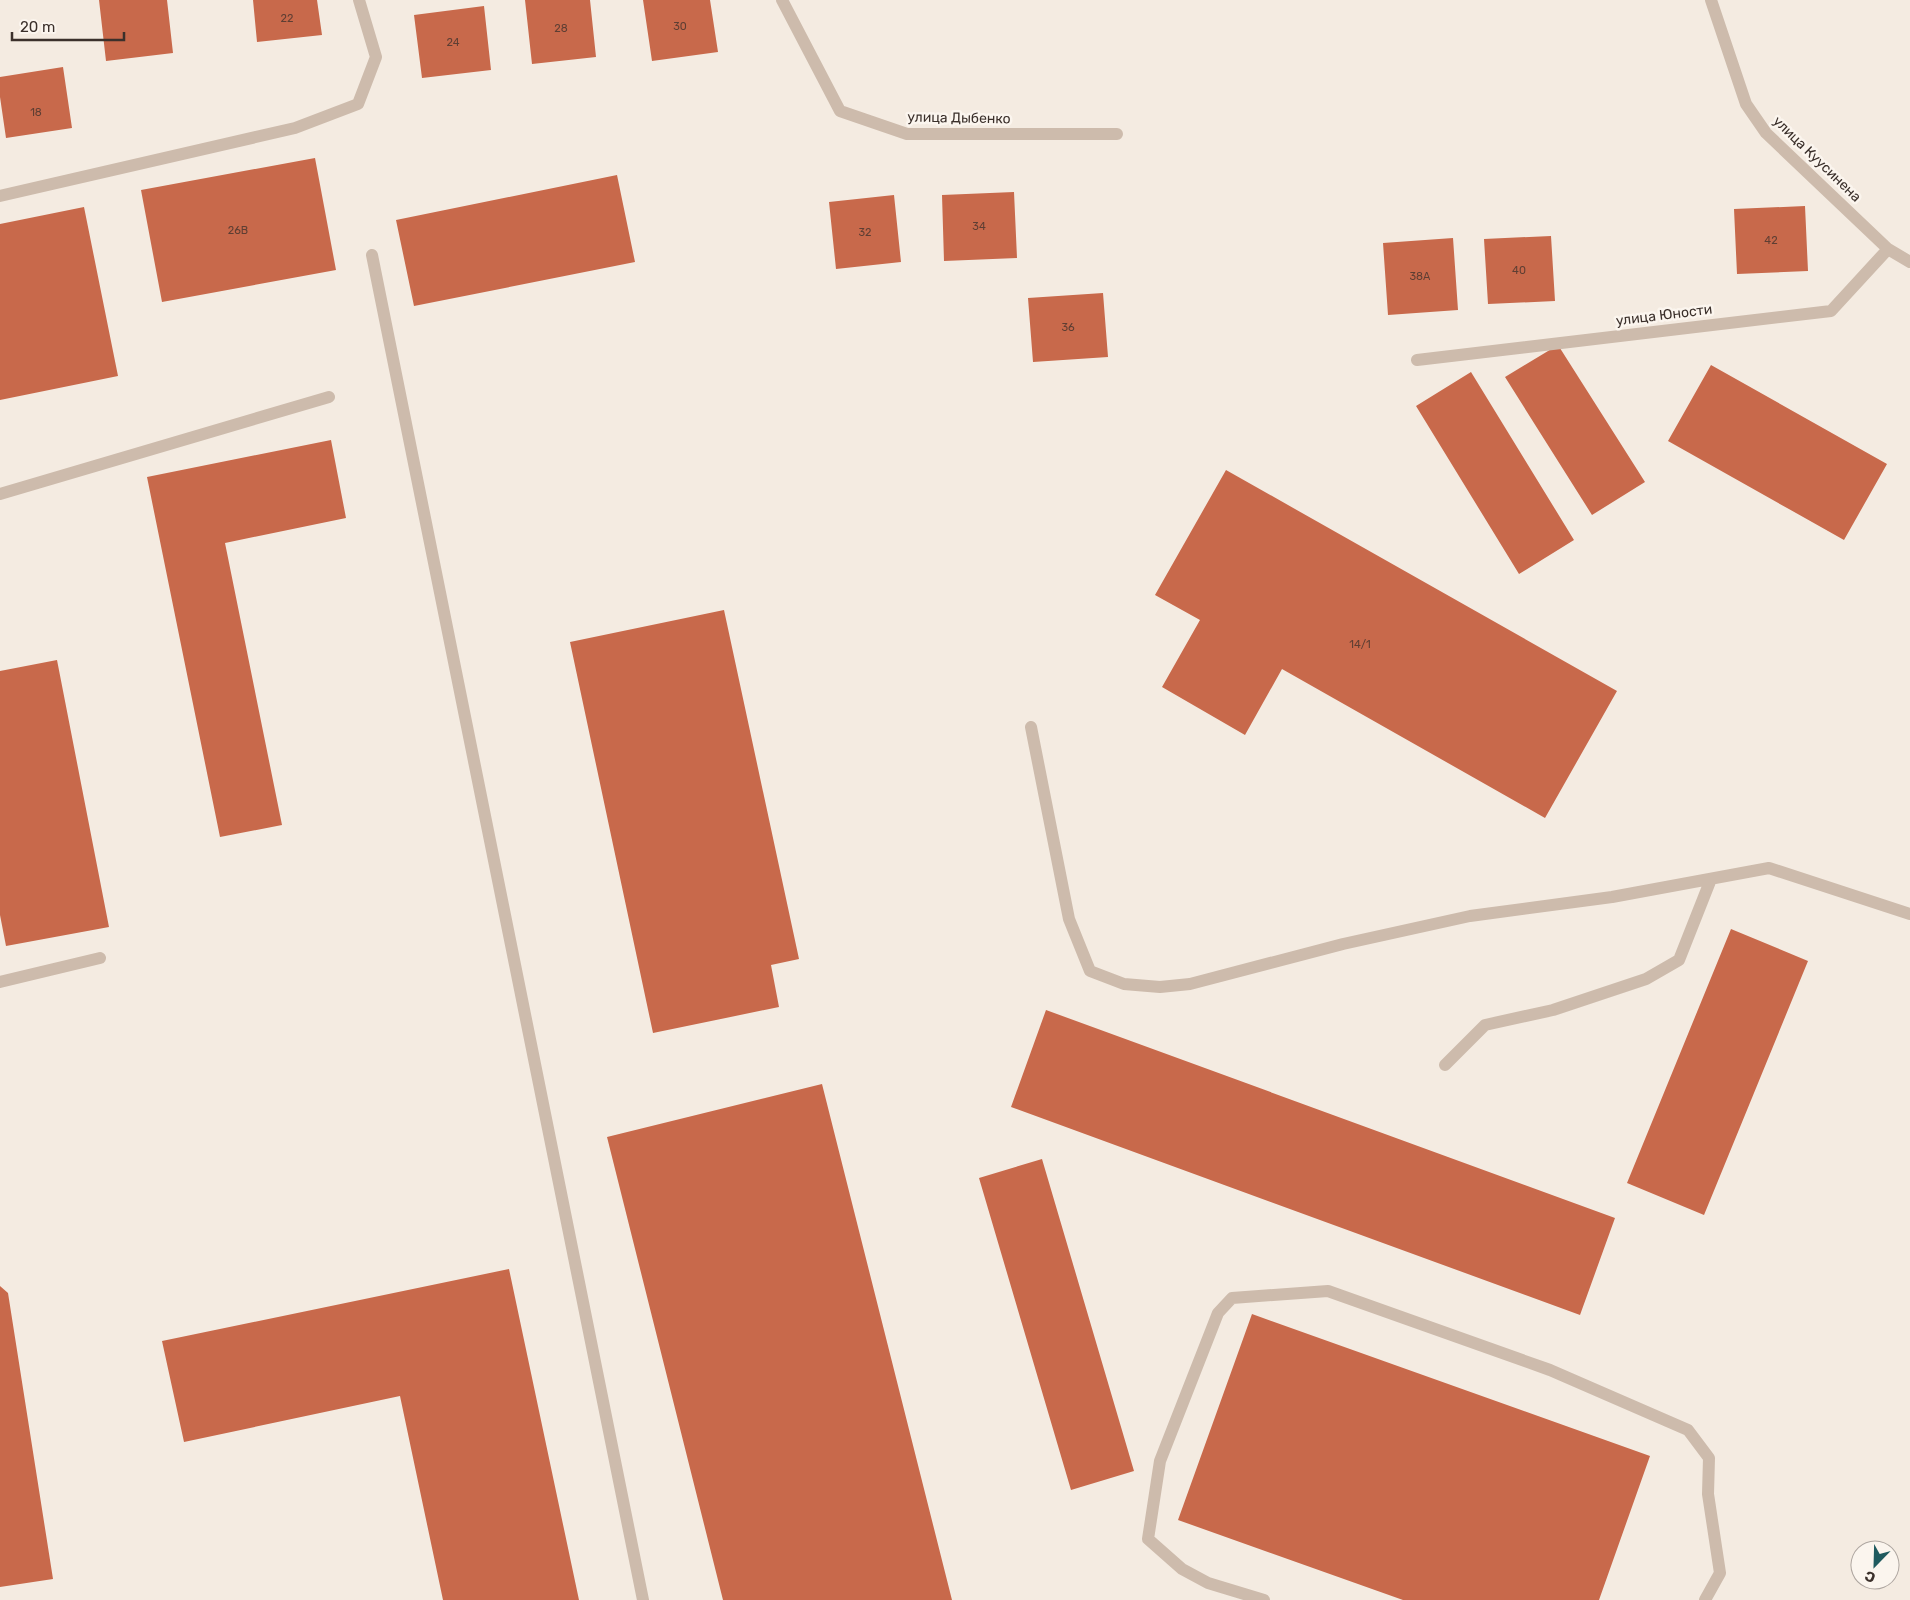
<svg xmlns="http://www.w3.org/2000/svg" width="1910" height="1600" font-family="Rubik,sans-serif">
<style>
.building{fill:#c8694b}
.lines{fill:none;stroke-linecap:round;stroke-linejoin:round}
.service{stroke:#cdbbac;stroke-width:12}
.minor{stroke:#cdbbac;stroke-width:12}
.labels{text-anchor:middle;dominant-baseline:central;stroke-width:5;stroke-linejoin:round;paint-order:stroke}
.number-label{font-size:11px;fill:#5e3e33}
.street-label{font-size:14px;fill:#3b302b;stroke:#fbf5ee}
</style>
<rect width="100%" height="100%" fill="#f4ebe1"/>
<path class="building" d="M99,0H167L173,53L106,61Z
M253,0H317L322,35L257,42Z
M525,0H590L596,57L532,64Z
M643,0H710L718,52L652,61Z
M484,6L491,70L422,78L414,15Z
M63,67L72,128L6,138L0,97V77Z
M315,158L336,270L162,302L141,190Z
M617,175L635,262L414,306L396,220Z
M1014,192L1017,258L944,261L942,195Z
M894,195L901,262L836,269L829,202Z
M1805,206L1808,271L1737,274L1734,209Z
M84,207L118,376L0,400V224Z
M1551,236L1555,301L1488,304L1484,239Z
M1453,238L1458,310L1388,315L1383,243Z
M1103,293L1108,357L1033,362L1028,298Z
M1558,345L1645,482L1592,515L1505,377Z
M1711,365L1887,464L1844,540L1668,441Z
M1471,372L1574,540L1519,574L1416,406Z
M331,440L346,518L225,543L282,825L220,837L147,477Z
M1226,470L1617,691L1545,818L1282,669L1245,735L1162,687L1200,620L1155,595Z
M724,610L799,959L771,965L779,1007L653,1033L570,642Z
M57,660L109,927L6,946L0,915V671Z
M1731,929L1808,961L1704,1215L1627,1183Z
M1046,1010L1615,1218L1580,1315L1011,1107Z
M822,1084L952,1600H723L607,1137Z
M1042,1159L1134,1471L1071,1490L979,1178Z
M509,1269L579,1600H443L400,1396L184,1442L162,1341Z
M0,1286L8,1293L53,1579L0,1587Z
M1252,1314L1650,1456L1599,1600H1403L1178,1520Z"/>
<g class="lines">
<path class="service" d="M0,196L295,128L358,104L376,57L359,0
M0,494L329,397
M1031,727L1069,919L1090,971L1124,984L1160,987L1190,984L1343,944L1470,916L1612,897L1769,868L1910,914
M0,982L100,958
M1445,1065L1485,1025L1553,1010L1646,979L1679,960L1711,879
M1264,1600L1208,1583L1182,1569L1148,1539L1160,1461L1218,1313L1232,1298L1328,1291L1550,1370L1688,1430L1709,1458L1708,1494L1720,1573L1705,1600"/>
<path class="minor" d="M782,0L840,111L907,134H1117
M1711,0L1746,104L1766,133L1888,249L1910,262
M372,255L643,1600
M1417,360L1831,311L1888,249"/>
</g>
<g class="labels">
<g class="number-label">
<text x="287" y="18">22</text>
<text x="680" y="26">30</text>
<text x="561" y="28">28</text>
<text x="453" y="42">24</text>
<text x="36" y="112">18</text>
<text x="979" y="226">34</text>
<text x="238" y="230">26В</text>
<text x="865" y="232">32</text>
<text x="1771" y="240">42</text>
<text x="1519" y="270">40</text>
<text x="1420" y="276">38А</text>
<text x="1068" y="327">36</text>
<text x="1360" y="644">14/1</text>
</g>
<g class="street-label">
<text transform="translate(959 118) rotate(1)">улица Дыбенко</text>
<text transform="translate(1817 159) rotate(44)">улица Куусинена</text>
<text transform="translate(1664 315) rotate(-7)">улица Юности</text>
</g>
</g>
<g transform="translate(1875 1565) rotate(203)"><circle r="24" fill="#fbf5ee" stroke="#aea6a0"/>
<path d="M0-4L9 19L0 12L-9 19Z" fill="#1f5a5e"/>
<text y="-8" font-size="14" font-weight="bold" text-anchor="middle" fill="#3b302b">С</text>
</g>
<path d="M12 32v8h112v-8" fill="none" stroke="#3b302b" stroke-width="2.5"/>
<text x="20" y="32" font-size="15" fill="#3b302b" stroke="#fbf5ee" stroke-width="4" paint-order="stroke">20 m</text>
</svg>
